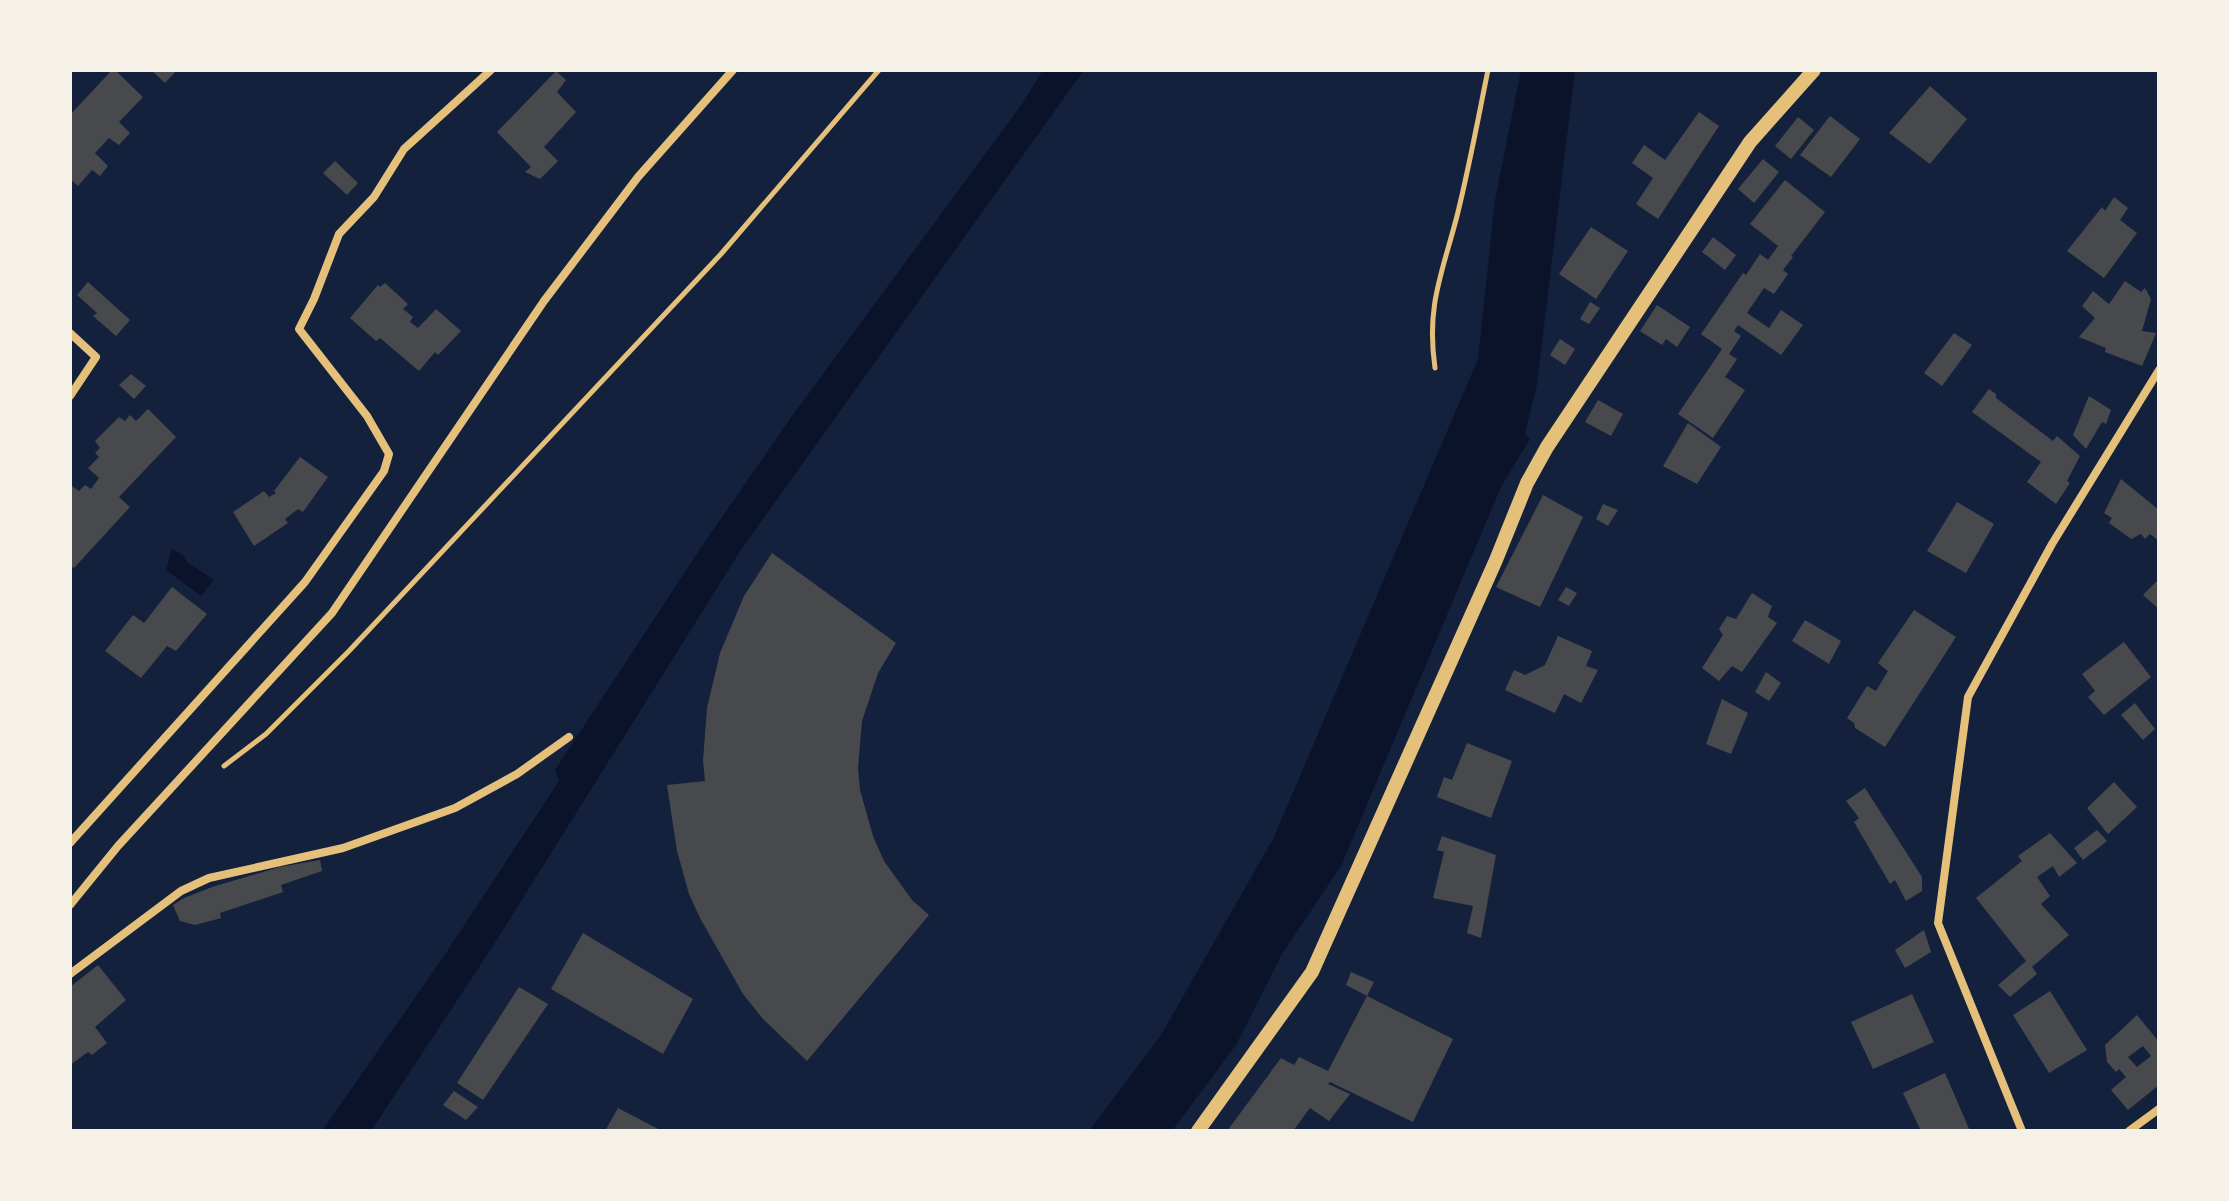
<svg xmlns="http://www.w3.org/2000/svg" width="2229" height="1201" font-family="Jost,sans-serif">
<style>
.water{fill:#0b132b}
.building{fill:#48494c;fill-rule:evenodd}
.lines{fill:none;stroke-linecap:round;stroke-linejoin:round}
.path{stroke:#e5c07b;stroke-width:5}
.minor{stroke:#e5c07b;stroke-width:8}
.tertiary{stroke:#e5c07b;stroke-width:14}
</style>
<rect width="100%" height="100%" fill="#14213d"/>
<path class="water" d="M1043,70H1084L741,550L491,949L371,1131H322L444,956L559,781L555,770L702,546L792,416L1022,104Z
M1521,70H1575L1537,384L1525,434L1530,439L1501,487L1341,866L1282,954L1236,1045L1172,1131H1089L1161,1035L1273,839L1478,359L1495,200Z
M172,549L183,555L187,562L214,580L201,596L166,570Z"/>
<path class="building" d="M112,70H115L143,97L119,122L130,133L119,145L109,138L95,153L108,166L100,176L92,170L78,186L70,179V115Z
M151,70H177L165,83Z
M556,71L566,80L557,92L576,112L544,147L558,161L540,179L525,172L531,167L497,132Z
M1930,86L1967,119L1930,164L1889,133Z
M1699,112L1719,126L1658,219L1636,204L1653,178L1632,163L1644,145L1665,160Z
M1830,116L1860,139L1831,177L1800,155Z
M1798,117L1814,130L1791,159L1775,146Z
M1763,159L1779,172L1754,203L1738,189Z
M335,161L358,183L347,195L323,173Z
M1785,180L1825,212L1791,256L1793,257L1783,270L1788,274L1774,294L1764,288L1747,313L1769,328L1781,310L1803,325L1781,355L1738,325L1734,331L1741,336L1729,354L1737,359L1725,377L1745,390L1713,438L1678,414L1722,349L1701,334L1743,273L1746,275L1760,254L1768,260L1778,246L1750,224Z
M2114,197L2128,208L2120,220L2137,233L2104,278L2067,251L2102,207L2105,211Z
M1591,227L1628,251L1596,299L1559,274Z
M1713,237L1736,255L1725,270L1702,252Z
M2125,281L2141,292L2145,288L2151,299L2142,331L2156,333L2142,366L2105,352L2106,348L2079,337L2095,318L2082,306L2093,291L2109,304Z
M88,282L130,320L116,336L93,316L97,313L77,295Z
M385,283L408,304L403,309L413,317L410,322L418,328L436,309L461,331L438,355L435,352L419,371L380,338L376,341L350,318L378,285L380,287Z
M1590,302L1600,308L1589,324L1580,319Z
M1657,305L1690,327L1677,347L1666,339L1662,345L1640,331Z
M1954,333L1972,345L1942,386L1924,373Z
M1560,339L1575,349L1565,365L1550,355Z
M131,374L146,386L134,399L119,385Z
M1989,389L1996,394V398L2053,441L2057,436L2080,456L2067,481L2070,483L2056,504L2027,482L2041,462L1972,412Z
M2089,396L2111,410L2106,424L2102,422L2086,449L2073,435Z
M1598,400L1623,414L1611,436L1585,422Z
M148,409L176,437L119,497L130,507L74,568L70,565V487L72,486L79,491L85,485L91,489L99,478L88,468L99,457L95,453L100,448L95,441L119,417L125,421L130,415L136,421Z
M1688,423L1721,447L1697,484L1663,466Z
M300,457L328,477L303,512L298,509L285,519L288,523L254,546L233,512L264,491L269,497L276,493L274,491Z
M2121,479L2159,510V541L2150,534L2145,539L2141,534L2131,539L2109,523L2112,518L2104,513Z
M1543,495L1583,517L1540,607L1496,587Z
M1957,502L1994,524L1966,573L1927,551Z
M1603,504L1618,510L1608,526L1596,519Z
M772,553L896,643L878,673L862,721L858,768L860,790L873,836L884,861L912,900L929,915L807,1061L763,1019L743,994L700,918L689,894L677,851L667,785L705,781L703,761L707,708L720,653L744,596Z
M2159,579V609L2143,595Z
M172,587L207,614L176,651L167,646L141,678L105,651L133,615L144,623Z
M1566,587L1577,593L1569,606L1558,600Z
M1752,593L1772,606L1768,617L1777,623L1742,672L1732,666L1719,681L1702,668L1723,635L1719,629L1727,616L1736,619Z
M1914,610L1956,637L1885,747L1855,728L1854,723L1847,718L1867,686L1876,691L1888,671L1878,663Z
M1805,620L1841,641L1829,664L1792,641Z
M1558,636L1592,651L1586,666L1598,670L1581,703L1564,694L1555,713L1505,690L1514,670L1525,675L1545,665Z
M2124,642L2151,677L2104,715L2088,697L2095,691L2082,674Z
M1766,672L1781,683L1769,701L1755,692Z
M1722,699L1748,713L1731,754L1706,744Z
M2135,703L2155,729L2143,740L2121,715Z
M1467,743L1512,761L1491,818L1437,797L1444,777L1452,780Z
M2114,782L2137,807L2108,834L2087,808Z
M1865,788L1922,877V891L1906,901L1895,880L1890,884L1854,822L1859,818L1846,801Z
M2097,830L2107,841L2083,860L2074,848Z
M2050,833L2077,863L2059,877L2053,866L2037,877L2050,896L2041,904L2069,935L2032,967L2037,974L2010,997L1998,985L2026,961L1976,898L2022,861L2018,856Z
M1442,836L1496,855L1481,938L1467,933L1473,906L1433,898L1444,852L1437,850Z
M320,860L322,871L281,885L283,892L220,913L221,918L195,925L180,921L173,905L184,898L212,887L280,867Z
M1924,930L1931,952L1905,968L1895,950Z
M583,933L693,999L663,1054L551,989Z
M98,965L126,1000L95,1027L107,1043L92,1055L88,1052L70,1065V987Z
M1351,972L1374,982L1367,996L1346,985Z
M519,987L548,1004L483,1100L457,1083Z
M2050,991L2087,1050L2049,1073L2013,1015Z
M1912,994L1934,1042L1873,1069L1851,1022Z
M1367,996L1453,1039L1413,1122L1330,1082L1328,1084L1350,1094L1329,1121L1310,1108L1293,1131H1227L1281,1058L1294,1065L1299,1057L1328,1071Z
M2137,1015L2159,1042V1085L2128,1110L2111,1090L2126,1077L2119,1069L2116,1072L2107,1062L2105,1045ZM2143,1046L2151,1056L2137,1067L2128,1057Z
M1945,1073L1970,1131H1921L1903,1093Z
M454,1091L478,1107L466,1120L443,1105Z
M618,1108L662,1131H605Z"/>
<g class="lines">
<path class="path" d="M1435,368C1426,306 1442,274 1457,216C1469,168 1478,119 1488,70
M224,766L266,734L349,651L721,254L879,70"/>
<path class="minor" d="M70,333L96,357L70,396
M70,843L305,582L384,471L389,454L367,416L299,329L314,299L339,234L374,197L404,149L491,70
M70,905L118,846L332,613L544,301L638,177L733,70
M70,974L181,891L209,878L343,848L455,808L517,774L569,737
M2022,1131L1938,923L1968,697L2052,544L2159,370
M2129,1131L2159,1109"/>
<path class="tertiary" d="M1198,1131L1312,972L1496,560L1527,483L1547,447L1750,142L1814,70"/>
</g>
<rect width="2229" height="1201" fill="none" stroke="#f6f1e7" stroke-width="144"/>
</svg>
